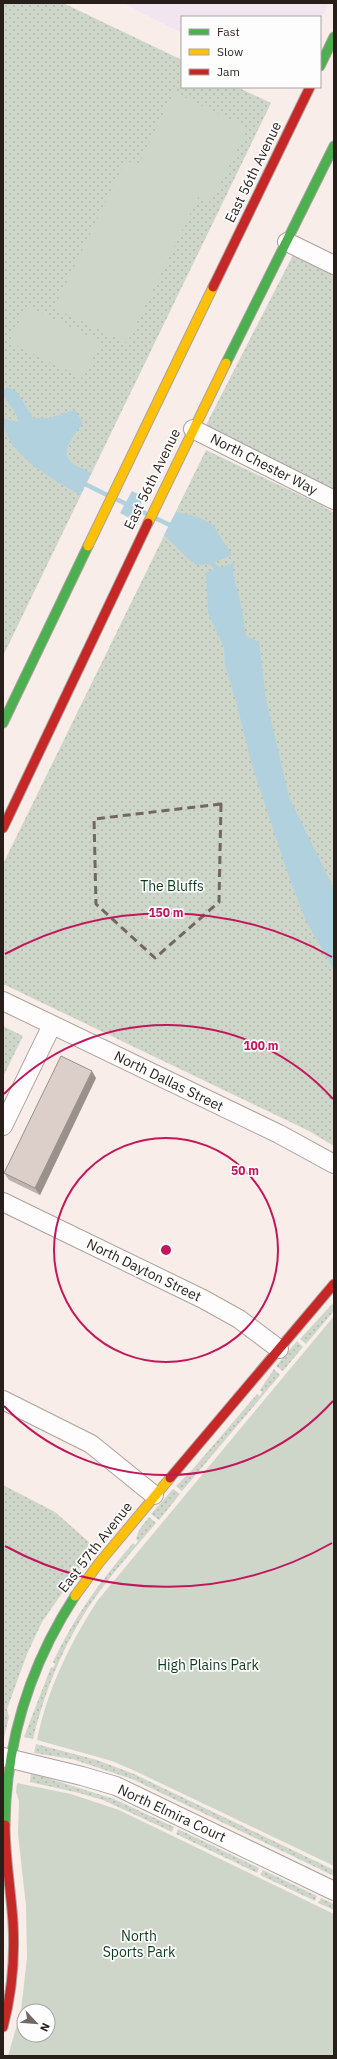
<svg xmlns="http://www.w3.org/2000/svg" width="337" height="2059" font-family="'IBM Plex Sans',sans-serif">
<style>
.education{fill:#f1e6ef}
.grass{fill:url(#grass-dots)}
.park{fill:#ced6ca;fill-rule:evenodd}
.water{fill:#b2d1de}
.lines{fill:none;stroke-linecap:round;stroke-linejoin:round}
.stream{stroke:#b2d1de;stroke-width:4.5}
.street-casing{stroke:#aba29e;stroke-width:20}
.fast-casing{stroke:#aba29e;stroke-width:11}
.slow-casing{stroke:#aba29e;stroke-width:11}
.jam-casing{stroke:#aba29e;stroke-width:11}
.street{stroke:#fefcfc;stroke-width:18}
.fast{stroke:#4caf50;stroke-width:9}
.slow{stroke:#ffc107;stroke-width:9}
.jam{stroke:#c62828;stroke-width:9}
.wall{fill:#bdb2ad}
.shaded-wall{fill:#9a918d}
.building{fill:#dccfc9;stroke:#9a918d}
.marked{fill:none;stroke:#716763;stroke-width:3;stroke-dasharray:8 5;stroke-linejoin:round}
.ring{fill:none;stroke:#c2185b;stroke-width:2}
.labels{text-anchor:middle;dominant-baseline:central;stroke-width:3.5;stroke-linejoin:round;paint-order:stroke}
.street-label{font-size:14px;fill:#281f1b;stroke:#fdfdfd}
.park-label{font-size:14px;fill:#0d3c1f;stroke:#fdfdfd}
.centre{fill:#c2185b;stroke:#fdfdfd;stroke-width:2}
.ring-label{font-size:12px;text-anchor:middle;font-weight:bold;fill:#c2185b;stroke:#fdfdfd;stroke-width:3.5;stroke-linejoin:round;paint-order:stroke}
</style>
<defs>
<pattern id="grass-dots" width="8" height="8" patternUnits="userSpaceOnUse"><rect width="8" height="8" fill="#ced6ca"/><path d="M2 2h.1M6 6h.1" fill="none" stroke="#b1b7ad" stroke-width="1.8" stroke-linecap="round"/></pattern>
</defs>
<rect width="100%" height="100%" fill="#f8ede8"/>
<path class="education" d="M123,3H329L320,21V17H182V33Z"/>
<path class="grass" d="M3,3H63L182,60V87H237L271,103L3,656Z
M293,255L334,275V490L206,425Z
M206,450L319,504L334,513V1146L309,1131L3,984V864Z
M3,1026L23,1036L3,1077Z
M334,1302V1311L306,1344L300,1339Z
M297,1341L303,1347L283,1371L276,1366Z
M274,1369L280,1375L182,1491L176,1486L192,1470L257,1394L260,1396L262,1392L260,1390Z
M3,1485L55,1512L89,1542L88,1556L42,1622L27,1654L7,1709L9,1717L3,1742Z
M173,1489L180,1494L159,1520L151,1514Z
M149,1517L156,1523C137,1546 117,1568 99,1592C67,1636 46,1686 33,1739L24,1737L51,1667L53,1668L55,1664L53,1662C74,1617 101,1580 133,1543L135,1545L138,1541L136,1539L139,1530Z
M36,1744L97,1760L134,1774L334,1870V1876L132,1779L72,1759L34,1753Z
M31,1773L114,1799L174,1827L172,1832L103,1800L79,1793L30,1782Z
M178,1829L259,1868L257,1873L176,1834Z
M263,1870L317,1896L315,1901L260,1875Z
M321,1898L334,1904V1910L318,1903Z"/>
<path class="park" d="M174,92L248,128L211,202L199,196L127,343L54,308L126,160L138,166Z
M27,306L101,342L83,378L9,342Z
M334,1316V1866L135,1771L112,1761L37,1740C47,1690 70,1643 98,1600Z
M17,1783L71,1794L119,1810L334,1914V2056H8L21,2011L27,1957L26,1906L18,1834L19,1801L16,1792ZM24,2011H48V2035H24Z"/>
<path class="water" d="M7,387L17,392L33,418H49L75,410L83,423C77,431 61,449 69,460C73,466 85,469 91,473L80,495C53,479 3,453 3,418L15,422L19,421L16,414L3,395V391Z
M132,491L144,497L133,520L120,513Z
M176,512L198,517L213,525L232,555C222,559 210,565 199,565C192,566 172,541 164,535Z
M234,563L233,573L242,610L246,636L259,642L266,699L289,797L334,889V970L307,923L289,877L251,762L236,701L225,665L224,647L208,613L206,572Z"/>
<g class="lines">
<path class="stream" d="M81,482L107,495
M118,500L145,513
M155,518L174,527
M206,558L221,572"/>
<defs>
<path id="street" d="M287,242L334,265
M193,429L334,500
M3,1001L279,1134L334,1164
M3,1126L52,1025
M3,1202L203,1299L239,1319L279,1349
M3,1400L91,1444L154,1495
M3,1757L82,1776L116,1786L334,1891"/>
<path id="fast" d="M320,66L334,37
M226,363L334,146
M3,723L88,546
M5,1825C6,1742 30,1665 75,1596"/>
<path id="slow" d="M148,523L226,363
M88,546L213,287
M75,1596L99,1563L170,1478"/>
<path id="jam" d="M213,287L310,87
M3,828L148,523
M170,1478L334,1284
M3,2027C12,1993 15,1958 13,1923C11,1890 5,1858 5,1825"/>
</defs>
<use href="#street" class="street-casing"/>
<use href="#fast" class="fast-casing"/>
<use href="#slow" class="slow-casing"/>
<use href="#jam" class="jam-casing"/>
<use href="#street" class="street"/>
<use href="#fast" class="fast"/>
<use href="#slow" class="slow"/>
<use href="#jam" class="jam"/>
</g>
<path class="wall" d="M96,1078L40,1195L9,1180L4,1173Z"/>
<path class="shaded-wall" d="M92,1071L96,1078L40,1195L35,1188Z"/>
<path class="building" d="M61,1056L92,1071L35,1188L4,1173Z"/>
<path class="marked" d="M221,804L219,902L155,958L96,904L94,819Z"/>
<g class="ring">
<circle cx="166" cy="1250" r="112"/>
<path d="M333 1401A225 225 0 0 1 4 1406M4 1094A225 225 0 0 1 333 1099"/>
<path d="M332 1543A337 337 0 0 1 5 1546M5 954A337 337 0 0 1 332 957"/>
</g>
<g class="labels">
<g class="street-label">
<text transform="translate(253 172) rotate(-64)">East 56th Avenue</text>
<text transform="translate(264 464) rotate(27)">North Chester Way</text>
<text transform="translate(152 479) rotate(-64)">East 56th Avenue</text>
<text transform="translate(169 1081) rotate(26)">North Dallas Street</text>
<text transform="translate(144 1270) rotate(26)">North Dayton Street</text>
<text transform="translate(95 1547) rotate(-52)">East 57th Avenue</text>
<text transform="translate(172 1813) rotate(25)">North Elmira Court</text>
</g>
<g class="park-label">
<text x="172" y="886">The Bluffs</text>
<text x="208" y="1665">High Plains Park</text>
<text x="139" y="1936">North<tspan x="139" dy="16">Sports Park</tspan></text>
</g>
</g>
<circle cx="166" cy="1250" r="6" class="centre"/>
<g class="ring-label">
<text x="166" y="917">150 m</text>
<text x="261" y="1050">100 m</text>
<text x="245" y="1175">50 m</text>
</g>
<rect width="337" height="2059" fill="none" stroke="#281f1b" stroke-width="8"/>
<rect x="181" y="16" width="140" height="72" fill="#fdfdfd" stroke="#a8a4a3"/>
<rect x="189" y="29" width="20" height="6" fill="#4caf50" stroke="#a8a4a3"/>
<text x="217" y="36" font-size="12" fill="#281f1b">Fast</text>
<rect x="189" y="49" width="20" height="6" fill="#ffc107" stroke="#a8a4a3"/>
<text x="217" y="56" font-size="12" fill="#281f1b">Slow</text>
<rect x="189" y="69" width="20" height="6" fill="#c62828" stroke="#a8a4a3"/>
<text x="217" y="76" font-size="12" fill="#281f1b">Jam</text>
<g transform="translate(36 2023) rotate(116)"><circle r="19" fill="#fdfdfd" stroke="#a8a4a3"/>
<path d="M0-3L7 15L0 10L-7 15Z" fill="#716763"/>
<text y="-6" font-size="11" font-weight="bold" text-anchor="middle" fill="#281f1b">N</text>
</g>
</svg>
